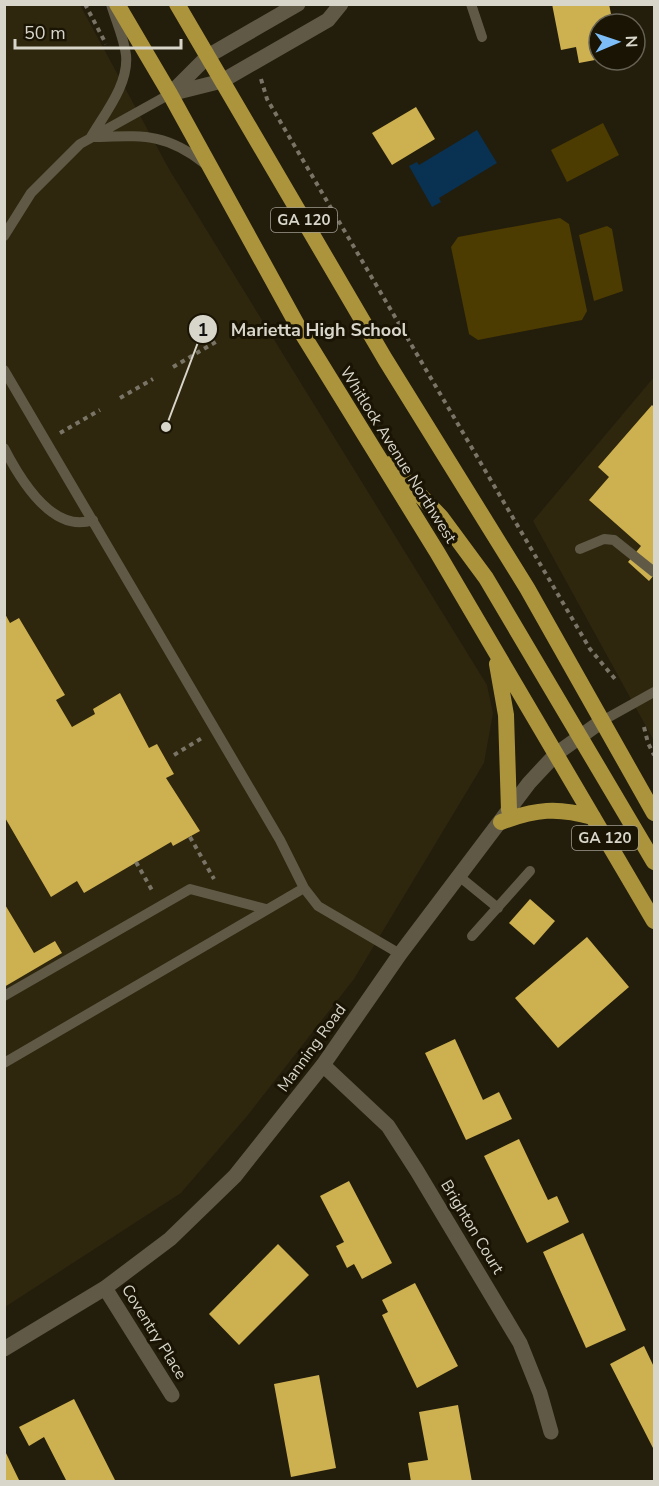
<svg xmlns="http://www.w3.org/2000/svg" width="659" height="1486" font-family="'Nunito Sans',sans-serif">
<style>
.built{fill:#2e260d}
.green{fill:#4c3c01}
.water{fill:#093151}
.building{fill:#cdb050}
.lines{fill:none;stroke-linecap:round;stroke-linejoin:round}
.path{stroke:#797466;stroke-width:4;stroke-dasharray:4.5 4.5;stroke-linecap:butt}
.service{stroke:#5f5946;stroke-width:10}
.minor{stroke:#5f5946;stroke-width:15}
.trunk{stroke:#ac943c;stroke-width:16}
.labels{text-anchor:middle;dominant-baseline:central;stroke-width:6;stroke-linejoin:round;paint-order:stroke}
.shield{fill:#191404;stroke:#9f9b8f;stroke-width:1.5}
.shield-label{font-size:15px;font-weight:bold;fill:#d8d5ca}
.street-label{font-size:16px;fill:#d8d5ca;stroke:#191404}
.leader{fill:none;stroke:#d8d5ca;stroke-width:2}
.callout-dot{fill:#d8d5ca;stroke:#191404;stroke-width:2}
.mark-label{font-size:18px;text-anchor:middle;font-weight:bold;fill:#111}
.callout-label{font-size:18px;text-anchor:middle;font-weight:bold;fill:#d8d5ca;stroke:#191404;stroke-width:6;stroke-linejoin:round;paint-order:stroke}
</style>
<rect width="100%" height="100%" fill="#231d0c"/>
<path class="built" d="M5,5H80L169,169L487,685L493,713L484,763L354,979L248,1115L181,1193L5,1307Z
M654,377V741L533,521Z"/>
<path class="green" d="M603,123L619,155L567,182L551,150Z
M560,218L569,224L587,311L582,320L478,340L469,334L451,247L458,237Z
M607,226L612,229L623,291L594,301L579,235Z"/>
<path class="water" d="M477,130L497,163L439,198L441,202L432,207L409,166L417,162L419,165Z"/>
<path class="building" d="M552,4H609L613,24H599V44L592,46L595,60L579,63L576,47L561,50Z
M416,107L435,139L392,165L372,133Z
M652,405L654,407V575L649,581L628,562L641,546L589,500L609,477L598,467Z
M4,612L10,623L19,618L65,695L56,700L72,727L95,714L93,709L120,693L149,748L157,744L174,774L166,778L200,831L173,846L171,842L84,893L77,881L51,897L4,816Z
M530,899L555,921L534,945L509,923Z
M4,903L34,953L55,941L62,953L4,987Z
M587,937L629,987L558,1048L515,998Z
M455,1039L483,1100L499,1092L512,1119L466,1140L425,1053Z
M519,1139L548,1200L557,1196L569,1222L527,1243L484,1156Z
M349,1181L392,1263L362,1279L354,1264L347,1268L336,1246L344,1242L320,1196Z
M583,1233L626,1330L586,1348L543,1252Z
M278,1244L309,1275L239,1345L209,1314Z
M415,1283L458,1366L417,1388L382,1315L388,1312L382,1300Z
M644,1346L654,1367V1450L610,1364Z
M319,1375L336,1468L291,1477L274,1384Z
M74,1399L116,1482H67L44,1437L29,1446L19,1427Z
M458,1405L472,1482H411L408,1463L428,1460L419,1412Z
M4,1449L20,1482H4Z"/>
<g class="lines">
<path class="path" d="M85,4L106,44
M261,79L267,99L590,649L615,679
M173,367L219,340
M120,398L153,379
M60,433L100,410
M644,727L648,743L654,755
M174,755L202,738
M190,837L214,879
M136,862L153,892"/>
<path class="service" d="M471,4L482,37
M91,137C105,113 129,84 126,55C124,38 116,21 111,4
M94,137C142,136 164,132 204,163
M4,236L31,193L80,144L170,94
M4,370L280,840L304,888L318,906L400,954
M4,448C20,479 53,534 93,520
M580,549L604,539L614,540L654,572
M602,721L654,692
M460,877L498,908
M472,936L530,871
M4,996L190,889L266,909
M4,1063L304,888"/>
<path class="minor" d="M170,94L222,81L328,20L341,4
M170,94L208,56L298,4
M323,1065L388,1126L417,1171L520,1343L540,1393L551,1432
M105,1288L172,1395
M4,1349L105,1288L170,1239L235,1176L323,1065L400,954L529,783L556,754L602,721"/>
<path class="trunk" d="M117,4L170,94L300,330L437,552L654,921
M177,4L385,359L527,588L654,813
M390,464L441,517L486,578L654,862
M497,664L506,715L509,810
M501,822C536,809 557,807 593,817"/>
</g>
<g class="labels">
<g class="shield">
<rect x="271" y="208" width="66" height="24" rx="4.5"/>
<rect x="572" y="826" width="66" height="24" rx="4.5"/>
</g>
<g class="shield-label">
<text x="304" y="220">GA 120</text>
<text x="605" y="838">GA 120</text>
</g>
<g class="street-label">
<text transform="translate(398 455) rotate(58)">Whitlock Avenue Northwest</text>
<text transform="translate(312 1048) rotate(-54)">Manning Road</text>
<text transform="translate(472 1227) rotate(59)">Brighton Court</text>
<text transform="translate(154 1332) rotate(58)">Coventry Place</text>
</g>
</g>
<path class="leader" d="M166 427L203 329"/>
<g class="callout-dot">
<circle cx="166" cy="427" r="6"/>
<circle cx="203" cy="329" r="15"/>
</g>
<g class="mark-label">
<text x="203" y="336">1</text>
</g>
<g class="callout-label">
<text x="319" y="336">Marietta High School</text>
</g>
<rect width="659" height="1486" fill="none" stroke="#d8d5ca" stroke-width="12"/>
<g transform="translate(617 42) rotate(88)"><circle r="28" fill="#191404" stroke="#656153" stroke-width="1.5"/>
<path d="M0-4.5L10 22L0 15L-10 22Z" fill="#7dbef9"/>
<text y="-9" font-size="16" font-weight="bold" text-anchor="middle" fill="#d8d5ca">N</text>
</g>
<path d="M15 39v9h166v-9" fill="none" stroke="#d8d5ca" stroke-width="3"/>
<text x="24" y="39" font-size="18" fill="#d8d5ca" stroke="#191404" stroke-width="4.5" paint-order="stroke">50 m</text>
</svg>
